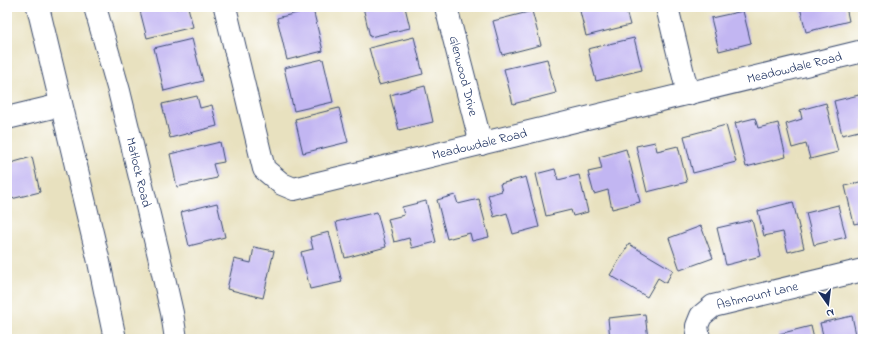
<svg xmlns="http://www.w3.org/2000/svg" width="870" height="346" font-family="'Indie Flower',sans-serif">
<style>
.building{fill:#c2b6f2}
.lines{fill:none;stroke-linecap:round;stroke-linejoin:round}
.minor-casing{stroke:#3a4a6d;stroke-width:24}
.secondary-casing{stroke:#3a4a6d;stroke-width:24}
.minor{stroke:#fff;stroke-width:22}
.secondary{stroke:#fff;stroke-width:22}
.labels{text-anchor:middle;dominant-baseline:central;stroke-width:3.5;stroke-linejoin:round;paint-order:stroke}
.street-label{font-size:13px;fill:#1b2f5e;stroke:#fff}
</style>
<rect width="100%" height="100%" fill="#fff"/>
<filter id="ink" filterUnits="userSpaceOnUse"><feTurbulence type="fractalNoise" baseFrequency=".025" numOctaves="2"/><feDisplacementMap in="SourceGraphic" scale="8" xChannelSelector="R" yChannelSelector="G"/><feConvolveMatrix kernelMatrix="1 2 1 2 8 2 1 2 1" color-interpolation-filters="sRGB"/></filter>
<filter id="wash" filterUnits="userSpaceOnUse"><feTurbulence type="fractalNoise" baseFrequency=".012" numOctaves="4" result="noise"/><feDisplacementMap in="SourceGraphic" scale="16" xChannelSelector="R" yChannelSelector="G"/><feGaussianBlur stdDeviation="0.9" result="paint"/><feColorMatrix in="noise" values="0 0 0 0 0 0 0 0 0 0 0 0 0 0 0 0 0 1.4 0 .05"/><feComposite in="paint" operator="in"/></filter>
<g filter="url(#wash)">
<rect width="100%" height="100%" fill="#e8e1bf"/>
<g id="blocks">
<path class="building" d="M139,7H175L176,9L183,7H188L193,27L147,38Z
M363,7H405L410,28L370,37Z
M579,7H625L630,25L586,36Z
M800,7H846L849,21L806,32Z
M313,9L323,51L287,60L277,18Z
M532,11L541,45L502,55L493,21Z
M743,11L751,43L719,51L711,18Z
M414,37L423,74L379,85L369,48Z
M634,38L642,70L596,81L588,49Z
M192,39L203,81L164,91L154,48Z
M323,59L333,102L294,111L284,68Z
M547,59L556,93L513,104L504,69Z
M425,86L433,122L399,130L390,95Z
M863,94V130L842,135L834,101Z
M197,96L200,108L212,105L217,126L170,138L162,104Z
M826,103L838,152L810,159L806,144L792,148L786,124L802,119L800,110Z
M339,108L348,142L303,153L295,119Z
M755,118L758,128L778,123L786,157L746,167L735,123Z
M726,125L736,162L693,173L684,136Z
M220,142L224,162L213,164L217,178L177,187L170,154Z
M655,142L657,151L678,146L687,182L647,192L636,146Z
M626,149L640,202L612,209L608,190L594,194L588,172L602,169L599,157Z
M32,157L40,192L7,200V164Z
M555,169L558,180L579,175L588,212L573,216L571,210L546,216L536,174Z
M526,177L539,227L513,234L507,213L494,217L488,195L502,191L500,184Z
M863,181V222L854,224L845,186Z
M455,195L458,204L479,199L489,237L472,241L470,233L447,239L437,200Z
M426,201L436,242L412,248L409,238L394,242L388,219L404,215L402,207Z
M793,202L804,248L788,252L783,232L764,236L758,211Z
M217,203L225,237L189,246L181,212Z
M838,205L846,237L814,245L806,213Z
M377,212L386,247L345,258L336,222Z
M752,220L761,256L726,265L717,228Z
M701,226L713,258L680,270L669,238Z
M329,232L342,282L310,289L301,252L313,249L310,237Z
M629,244L673,270L666,283L658,278L647,297L610,275Z
M254,247L274,251L263,298L227,289L234,259L251,263Z
M645,314L648,339H610L608,318Z
M852,316L857,339H824L820,323Z
M811,326L814,339H780L779,334Z"/>
</g>
</g>
<g filter="url(#ink)">
<use href="#blocks" fill-opacity="0" stroke="#3a4a6d" stroke-width="1"/>
<g class="lines">
<defs>
<g id="minor">
<path id="s1" d="M225,7L264,169L282,184L294,189L863,51"/>
<path id="s2" d="M446,7L481,144"/>
<path d="M667,7L688,94"/>
<path d="M7,118L61,105"/>
<path id="s3" d="M699,339L697,326L701,316L713,306L863,270"/>
</g>
<g id="secondary">
<path d="M38,7L99,262L115,339"/>
<path id="s4" d="M95,7L119,91L159,256L172,313L176,339"/>
</g>
</defs>
<use href="#minor" class="minor-casing"/>
<use href="#secondary" class="secondary-casing"/>
<use href="#minor" class="minor"/>
<use href="#secondary" class="secondary"/>
</g>
</g>
<g class="labels">
<g class="street-label">
<text stroke="none"><textPath href="#s1" startOffset="718">Meadowdale Road</textPath></text>
<text stroke="none"><textPath href="#s2" startOffset="71">Glenwood Drive</textPath></text>
<text stroke="none"><textPath href="#s1" startOffset="394">Meadowdale Road</textPath></text>
<text stroke="none"><textPath href="#s4" startOffset="171">Matlock Road</textPath></text>
<text stroke="none"><textPath href="#s3" startOffset="85">Ashmount Lane</textPath></text>
</g>
</g>
<rect width="870" height="346" fill="none" stroke="#fff" stroke-width="24"/>
<g transform="translate(828 304) rotate(166)" stroke="#ffffff" stroke-width="3" paint-order="stroke">
<path d="M0-3L7 15L0 10L-7 15Z" fill="#1b2f5e"/>
<text y="-6" font-size="11" font-weight="bold" text-anchor="middle" fill="#1b2f5e">N</text>
</g>
</svg>
